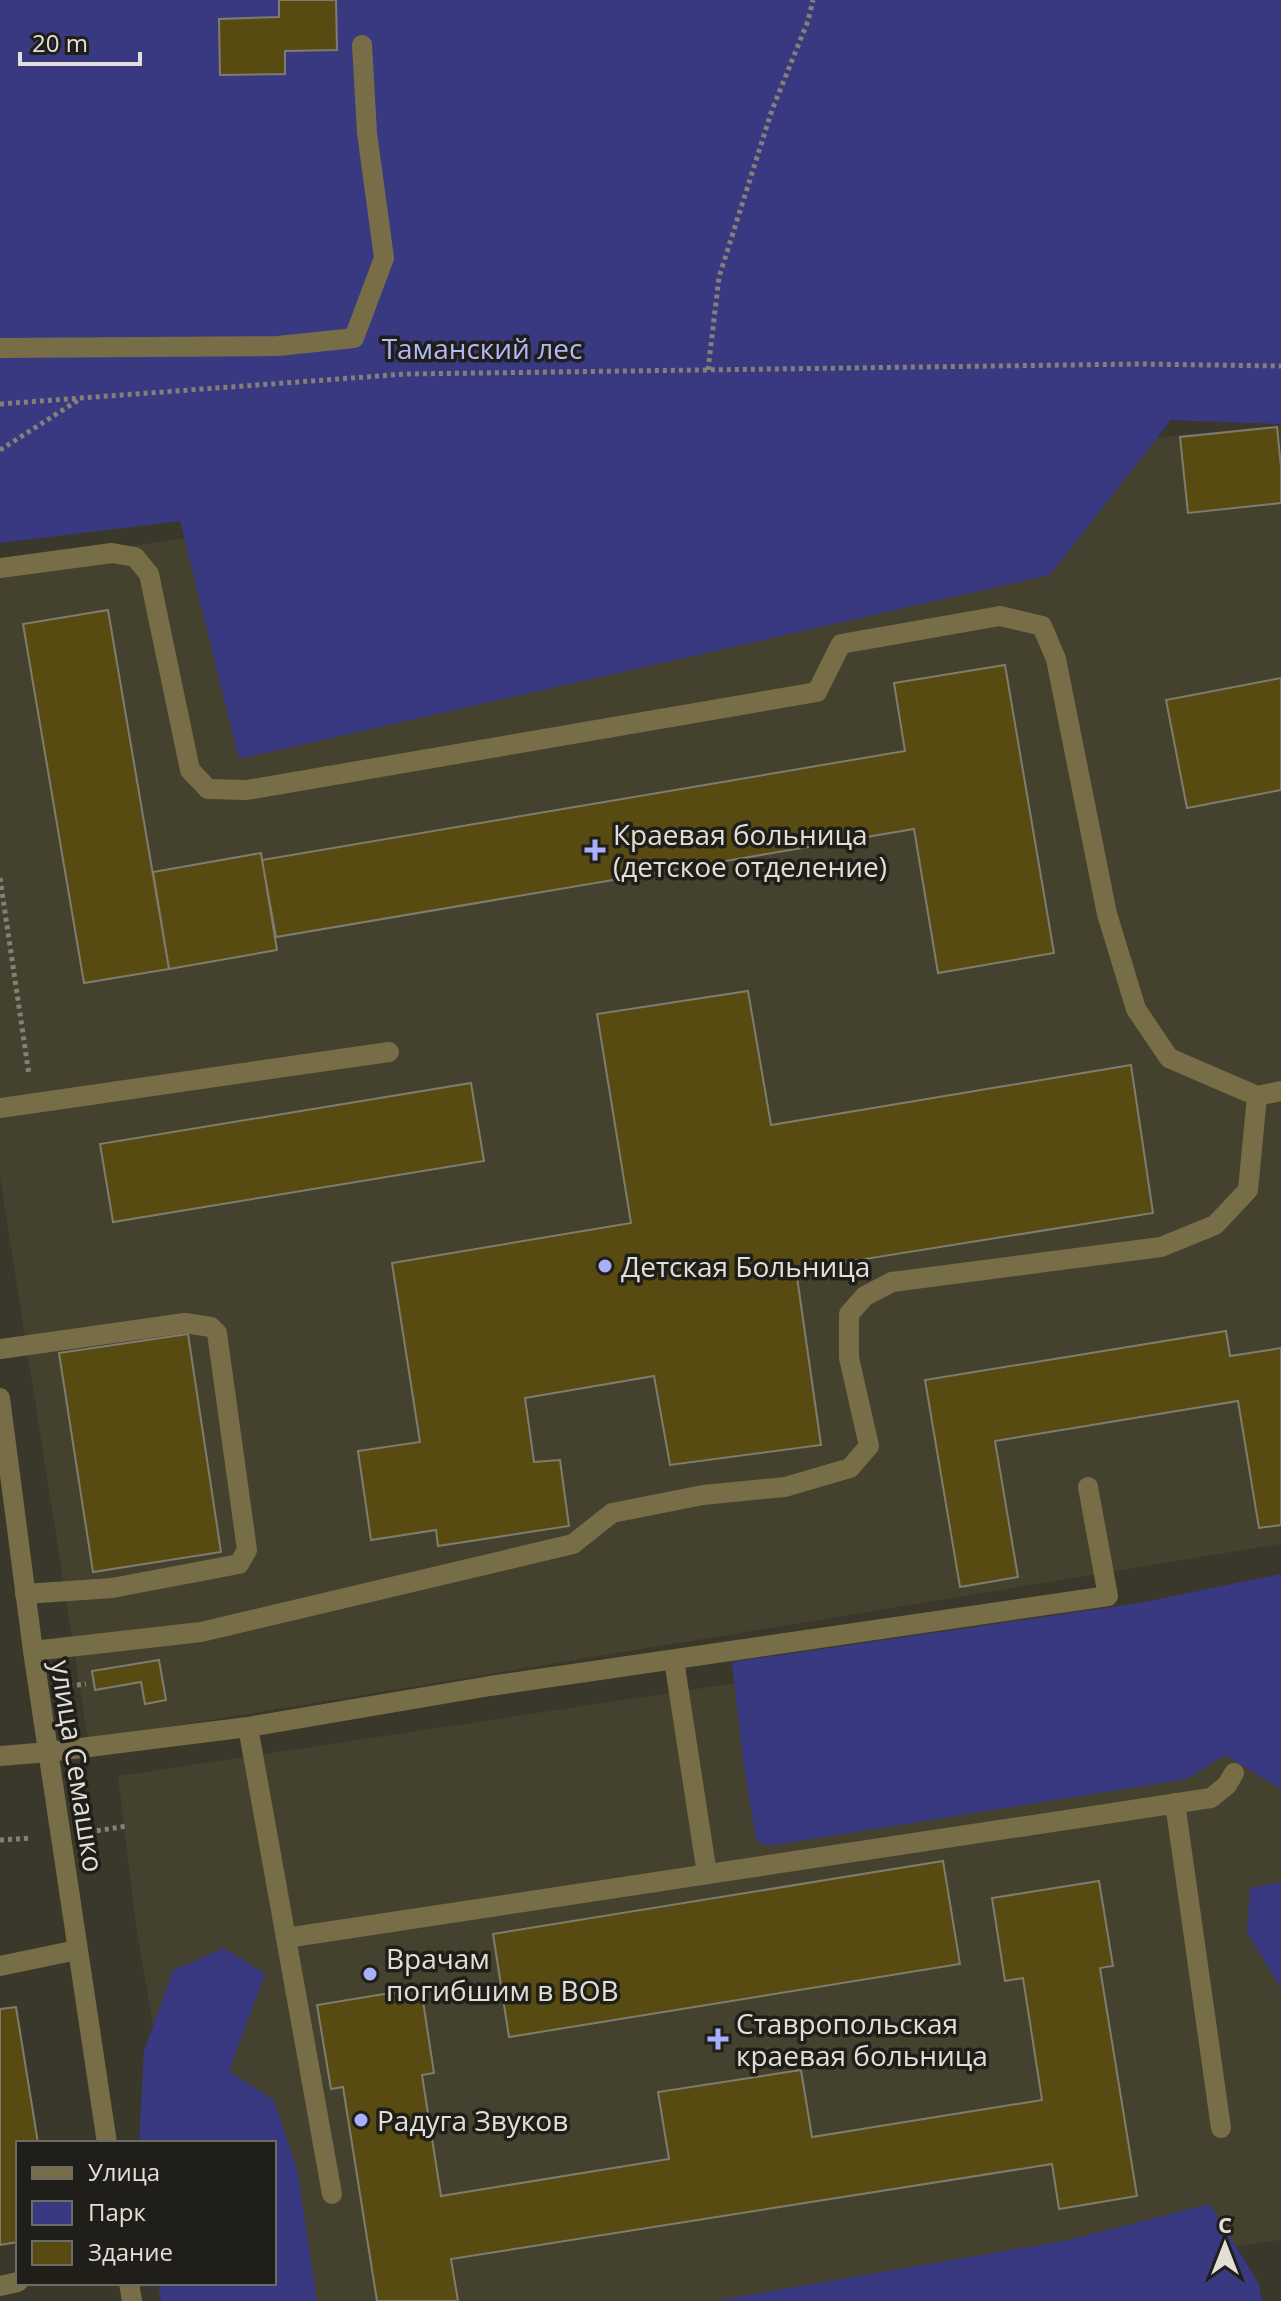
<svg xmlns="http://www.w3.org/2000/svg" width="1281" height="2301" font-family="'Open Sans',sans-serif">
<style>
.built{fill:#45412f}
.green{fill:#393982}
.building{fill:#584b12;stroke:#7f7c6f;stroke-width:2}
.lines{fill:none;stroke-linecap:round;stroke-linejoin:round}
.path{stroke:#838076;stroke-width:5;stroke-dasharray:4 4;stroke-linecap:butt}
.lane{stroke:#776e47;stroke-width:20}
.street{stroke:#776e47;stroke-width:20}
.poi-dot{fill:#a8b0fc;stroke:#201e19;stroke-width:3}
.labels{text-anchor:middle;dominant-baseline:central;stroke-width:7;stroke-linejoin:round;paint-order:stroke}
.park-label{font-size:28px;fill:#b2b9fb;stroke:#201e19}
.poi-label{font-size:28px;fill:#e1dfd8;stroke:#201e19;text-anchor:start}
.street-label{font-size:28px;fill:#e1dfd8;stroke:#201e19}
</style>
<rect width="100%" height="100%" fill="#3a372b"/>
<path class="built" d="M1281,425V1544L88,1740L0,1177V566L171,540Z
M1281,1601V2240L860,2301H202L274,2283V2143H174L137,1934L118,1776Z"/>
<path class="green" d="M0,0H1281V424L1171,420L1050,575L239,759L180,521L0,543Z
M1281,1574V1789L1225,1755L1187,1779L768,1846L756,1840L743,1759L732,1662L1140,1603Z
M1281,1882V1989L1247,1932L1250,1888Z
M224,1948L265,1974L229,2071L274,2100L297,2169L317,2301H161L158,2283H274V2143H139L144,2051L173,1970Z
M1210,2204L1259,2284L1262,2301H714L1069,2240Z"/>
<path class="building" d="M279,0H336L337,50L285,51V74L220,75L219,19L279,17Z
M1277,427L1281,467V503L1188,513L1180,437Z
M108,610L169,969L84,983L23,624Z
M1005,665L1054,953L938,973L914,829L276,937L262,860L905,751L894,683Z
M1281,678V790L1187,808L1166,700Z
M261,853L277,950L169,969L153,872Z
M748,991L771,1125L1131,1065L1153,1213L796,1270L821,1445L670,1465L654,1376L525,1398L534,1462L560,1460L569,1526L438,1546L436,1530L371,1540L358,1451L420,1442L392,1263L631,1223L597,1014Z
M471,1083L484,1161L113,1222L100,1144Z
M1226,1331L1230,1356L1281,1348V1525L1259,1528L1238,1401L995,1441L1018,1577L960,1587L925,1380Z
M188,1334L221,1552L93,1572L59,1353Z
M159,1660L166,1700L145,1704L141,1682L95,1690L92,1671Z
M943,1861L960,1964L509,2037L493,1934Z
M1099,1881L1113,1966L1100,1968L1137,2196L1059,2209L1052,2164L451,2259L458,2301H377L343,2087L331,2089L317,2005L421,1988L434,2073L422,2075L441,2196L669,2159L658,2092L801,2070L812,2137L1042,2100L1023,1978L1005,1981L992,1898Z
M16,2007L38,2143H18V2242L0,2245V2009Z"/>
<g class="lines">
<path class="path" d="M708,370L719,277L772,110L808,21L813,0
M0,404L406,374L1140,364L1281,366
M0,450L80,399
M0,878L29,1075
M69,1686L86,1684
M89,1832L127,1826
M0,1840L31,1838"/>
<path class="lane" d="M0,348L278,346L354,338L384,258L367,133L362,45
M0,568L112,553L135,557L149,574L190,770L208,789L247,790L817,692L841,644L1000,616L1042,626L1056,659L1107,914L1136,1009L1169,1058L1257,1096L1248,1190L1215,1225L1161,1247L892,1282L865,1296L849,1314V1358L869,1446L850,1468L785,1487L703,1495L612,1513L573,1544L201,1632L33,1651
M1257,1096L1281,1091
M0,1108L389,1052
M0,1349L185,1323L211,1327L217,1333L247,1550L239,1564L112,1588L25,1594
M674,1660L707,1874
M248,1727L332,2194
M49,1752L248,1727L490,1686L1108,1596L1088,1487
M1175,1803L1221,2128
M286,1938L1211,1798L1227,1785L1234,1773
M0,1966L77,1950
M0,2286L18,2282"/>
<path class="street" d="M0,1398L33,1651L107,2143
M0,1756L49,1752
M129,2283L132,2301"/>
</g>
<g class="poi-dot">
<path d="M591 838h8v8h8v8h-8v8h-8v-8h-8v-8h8z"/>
<circle cx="605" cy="1266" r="8"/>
<circle cx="370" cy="1974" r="8"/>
<path d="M714 2027h8v8h8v8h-8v8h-8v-8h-8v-8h8z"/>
<circle cx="361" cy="2120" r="8"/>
</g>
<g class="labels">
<g class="park-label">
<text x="482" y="348">Таманский лес</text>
</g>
<g class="poi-label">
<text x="613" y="834">Краевая больница<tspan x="613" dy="32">(детское отделение)</tspan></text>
<text x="621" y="1266">Детская Больница</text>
<text x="386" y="1958">Врачам<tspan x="386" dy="32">погибшим в ВОВ</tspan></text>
<text x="736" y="2023">Ставропольская<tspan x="736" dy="32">краевая больница</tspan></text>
<text x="377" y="2120">Радуга Звуков</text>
</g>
<g class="street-label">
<text transform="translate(78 1766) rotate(81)">улица Семашко</text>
</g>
</g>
<rect x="16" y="2141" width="260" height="144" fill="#201e19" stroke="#6d6b65" stroke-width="2"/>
<rect x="32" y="2167" width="40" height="12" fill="#776e47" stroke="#6d6b65" stroke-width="2"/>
<text x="88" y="2181" font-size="24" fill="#e1dfd8">Улица</text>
<rect x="32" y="2201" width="40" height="24" fill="#393982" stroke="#6d6b65" stroke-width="2"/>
<text x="88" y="2221" font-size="24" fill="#e1dfd8">Парк</text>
<rect x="32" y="2241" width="40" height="24" fill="#584b12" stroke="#6d6b65" stroke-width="2"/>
<text x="88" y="2261" font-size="24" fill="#e1dfd8">Здание</text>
<g transform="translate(1225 2245)" stroke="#201e19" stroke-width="6" paint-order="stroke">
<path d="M0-6L14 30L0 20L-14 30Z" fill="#e1dfd8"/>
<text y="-12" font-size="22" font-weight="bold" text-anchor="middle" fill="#e1dfd8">С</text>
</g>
<path d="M20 52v12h120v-12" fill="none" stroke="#e1dfd8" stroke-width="4"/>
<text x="32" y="52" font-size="24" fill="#e1dfd8" stroke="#201e19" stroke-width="6" paint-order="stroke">20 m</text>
</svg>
